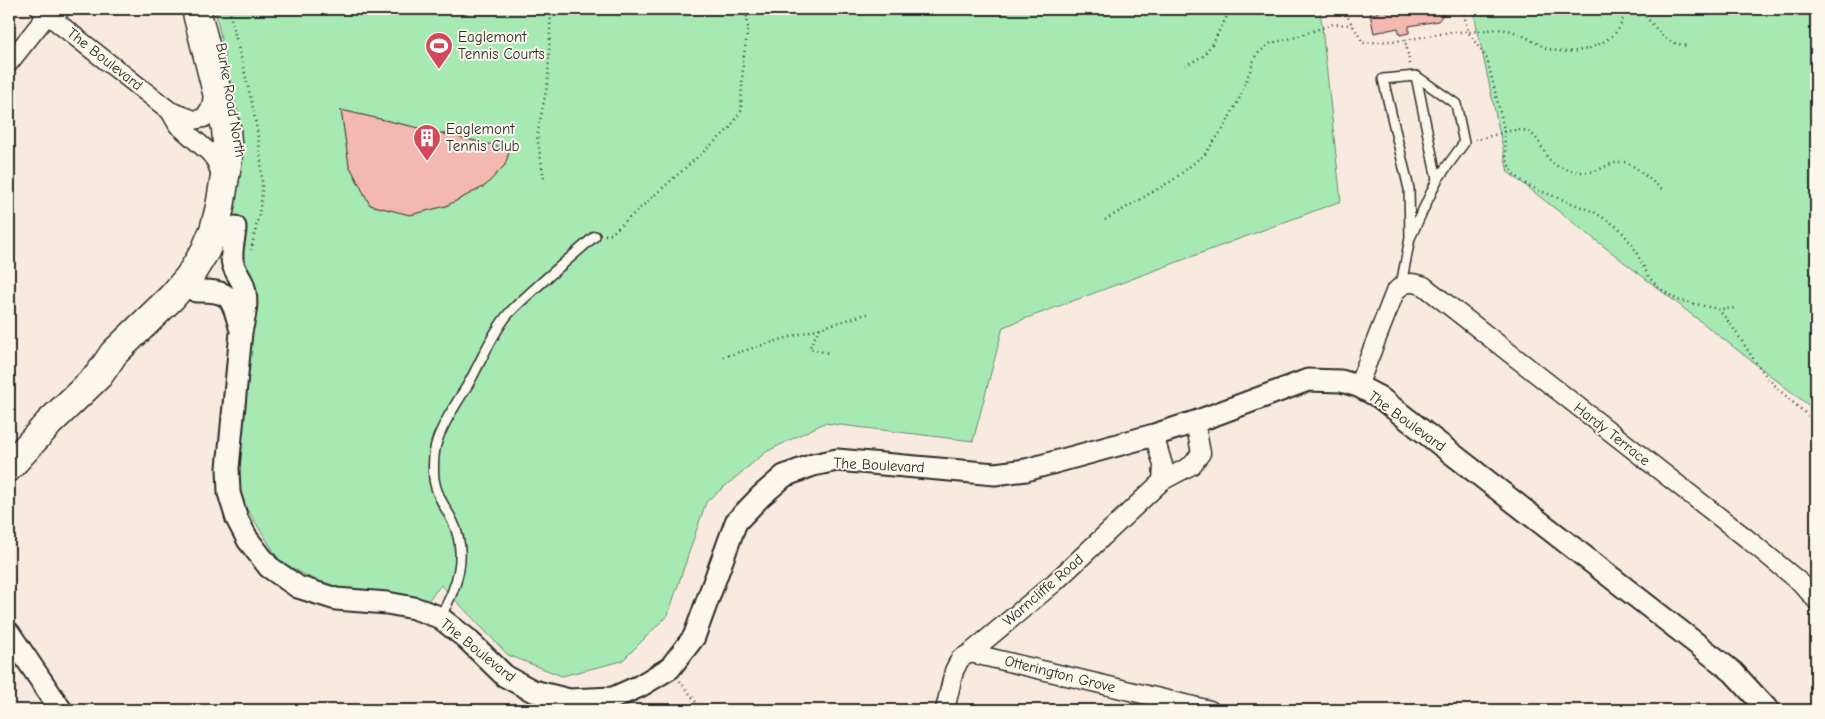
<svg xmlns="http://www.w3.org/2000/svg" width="1825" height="719" font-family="'Comic Neue',sans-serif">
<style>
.green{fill:#a7e9b3;stroke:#698a6f}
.building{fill:#f3b8b0;stroke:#2b2b2b}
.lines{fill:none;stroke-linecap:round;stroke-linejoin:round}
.service-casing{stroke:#2b2b2b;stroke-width:12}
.minor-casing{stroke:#2b2b2b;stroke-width:21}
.tertiary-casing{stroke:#2b2b2b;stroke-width:25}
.primary-casing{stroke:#2b2b2b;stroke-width:31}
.path{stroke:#2b2b2b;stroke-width:2.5;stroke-dasharray:1 4;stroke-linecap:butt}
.service{stroke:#fbf7ec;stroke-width:9}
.minor{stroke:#fbf7ec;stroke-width:18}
.tertiary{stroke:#fbf7ec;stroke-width:21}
.primary{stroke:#fbf7ec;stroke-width:28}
.labels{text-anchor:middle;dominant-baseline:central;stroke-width:4;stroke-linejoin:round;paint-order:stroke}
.poi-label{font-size:15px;fill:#2b2b2b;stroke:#fbf7ec;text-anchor:start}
.street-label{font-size:15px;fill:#2b2b2b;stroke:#fbf7ec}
</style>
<rect width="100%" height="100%" fill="#f9eae0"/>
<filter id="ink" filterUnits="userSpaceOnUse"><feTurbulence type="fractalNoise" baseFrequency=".02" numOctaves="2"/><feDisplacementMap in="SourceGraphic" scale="10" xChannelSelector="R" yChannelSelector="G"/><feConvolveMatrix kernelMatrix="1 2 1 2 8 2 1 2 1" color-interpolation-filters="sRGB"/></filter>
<g filter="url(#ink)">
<path class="green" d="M215,9H1320L1341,201L1003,327L973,441L824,423L766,452L706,502L668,615L622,661L562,676L508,655L441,585L427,602L336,592L280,561L236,492L252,292L231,234L242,141Z
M1473,9H1816V411L1508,172Z"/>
<path class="building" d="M1385,9V11H1390L1389,9H1442L1443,15L1438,21L1409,26V33L1400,35L1398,28L1374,33L1370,14L1378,13L1377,10Z
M341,110L510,149L505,165L485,186L446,206L410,215L370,205L349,165Z"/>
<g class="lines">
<defs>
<path id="service" d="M57,22L64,11V9
M1416,76L1437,180
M1401,285L1410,238L1437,180L1464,143L1456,104L1416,76L1383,79L1409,189L1410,238
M440,617C457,588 469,554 452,520C445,507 436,494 434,479C433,466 433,453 437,441C444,420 459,400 470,381C481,361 495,328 510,312C537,285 567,261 595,236"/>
<path id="minor" d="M40,9L170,111L194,120L204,118L211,107L214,90
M9,63L48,14
M170,111L178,125L210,153L216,161L223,180
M1358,386L1395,292C1404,282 1411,281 1424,286L1750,541L1801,583L1816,600
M1154,435L1163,465L1162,481
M970,653L1210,710
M945,710L954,671L960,659L970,653L1054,583L1162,481L1192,465L1201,453L1195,422"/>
<path id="tertiary" d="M235,227C235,237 231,247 232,258C232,267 238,274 242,282C249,299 245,315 241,332L228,468L229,493L237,519L248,540L269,567L298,587L336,599L387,603L414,608L439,617L466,638L505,676L533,691L569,700L613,698L640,686L670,668L694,637L736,522L761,496L784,476L813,465L837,460L995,474L1026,470L1154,435L1195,422L1308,380L1341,381L1358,386L1379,397L1733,672L1768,710
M196,291C230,290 232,297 240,327
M9,633L61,710"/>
<path id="primary" d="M9,467L49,423L99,375L114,353L172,297L189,277L205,251L214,230L220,207L228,158L226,128L196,9"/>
</defs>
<use href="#service" class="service-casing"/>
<use href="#minor" class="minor-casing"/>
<use href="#tertiary" class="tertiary-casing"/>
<use href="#primary" class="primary-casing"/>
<path class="path" d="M229,9C242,67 262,126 262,186C262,207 255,230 251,250
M1343,9L1363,43L1405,40
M1463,9L1468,32C1481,31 1495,28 1507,30C1522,33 1533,42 1546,48C1570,57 1601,49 1618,30C1621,25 1623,18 1626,12C1645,4 1653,31 1667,39C1672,43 1679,44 1686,46
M1410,64L1405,40L1451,32H1468L1487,59L1503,124L1506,155L1508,164L1514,174L1528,186L1594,212L1619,228L1633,246L1649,277L1658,287L1677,300L1718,309L1736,308
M1185,66L1203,56L1212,44L1231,9
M1475,140C1485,138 1515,128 1523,130C1544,135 1541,160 1559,167C1568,170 1579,173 1589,172C1603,171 1613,158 1628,163C1635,166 1655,184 1662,189
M544,178L537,136L548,81L551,9
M1105,220L1173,180L1205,154L1225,126L1240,97L1256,55L1271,43L1293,38L1333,24L1352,25
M605,235L611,234L729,129L741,111L743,61L748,28L746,9
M1718,309C1736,329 1747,351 1763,372C1778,391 1797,406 1816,422
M820,328L811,344L810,349L828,353
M723,357L870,313
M680,681L702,710"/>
<use href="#service" class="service"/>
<use href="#minor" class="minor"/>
<use href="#tertiary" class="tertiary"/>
<use href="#primary" class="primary"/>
</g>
</g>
<defs>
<symbol id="stadium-pin" viewBox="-11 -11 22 30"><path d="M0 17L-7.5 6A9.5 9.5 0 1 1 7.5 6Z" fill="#d1495b" stroke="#fbf7ec"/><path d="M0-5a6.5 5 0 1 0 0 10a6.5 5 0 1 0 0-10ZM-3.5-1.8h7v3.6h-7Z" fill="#fff"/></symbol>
<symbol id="building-pin" viewBox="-11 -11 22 30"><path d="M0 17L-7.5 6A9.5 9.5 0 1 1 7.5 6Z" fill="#d1495b" stroke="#fbf7ec"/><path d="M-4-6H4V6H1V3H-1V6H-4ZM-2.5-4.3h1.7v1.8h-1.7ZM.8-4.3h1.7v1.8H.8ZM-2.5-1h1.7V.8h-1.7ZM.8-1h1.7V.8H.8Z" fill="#fff"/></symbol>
</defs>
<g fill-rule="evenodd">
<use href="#stadium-pin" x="423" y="30" width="32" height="43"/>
<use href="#building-pin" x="411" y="122" width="32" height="43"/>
</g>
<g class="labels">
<g class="poi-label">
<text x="458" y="37">Eaglemont<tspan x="458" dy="17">Tennis Courts</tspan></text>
<text x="446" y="129">Eaglemont<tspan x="446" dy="17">Tennis Club</tspan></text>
</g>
<g class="street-label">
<text transform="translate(105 59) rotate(38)">The Boulevard</text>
<text transform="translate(231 100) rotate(80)">Burke Road North</text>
<text transform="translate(1407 421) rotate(36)">The Boulevard</text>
<text transform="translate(1612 434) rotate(38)">Hardy Terrace</text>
<text transform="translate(879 465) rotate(3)">The Boulevard</text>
<text transform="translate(1043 590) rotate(-41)">Warncliffe Road</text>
<text transform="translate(478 650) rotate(39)">The Boulevard</text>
<text transform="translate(1060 674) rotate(14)">Otterington Grove</text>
</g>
</g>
<rect width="1825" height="719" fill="none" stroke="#fbf7ec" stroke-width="30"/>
<rect x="15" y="15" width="1795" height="689" fill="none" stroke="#2b2b2b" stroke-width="2" filter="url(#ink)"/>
</svg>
